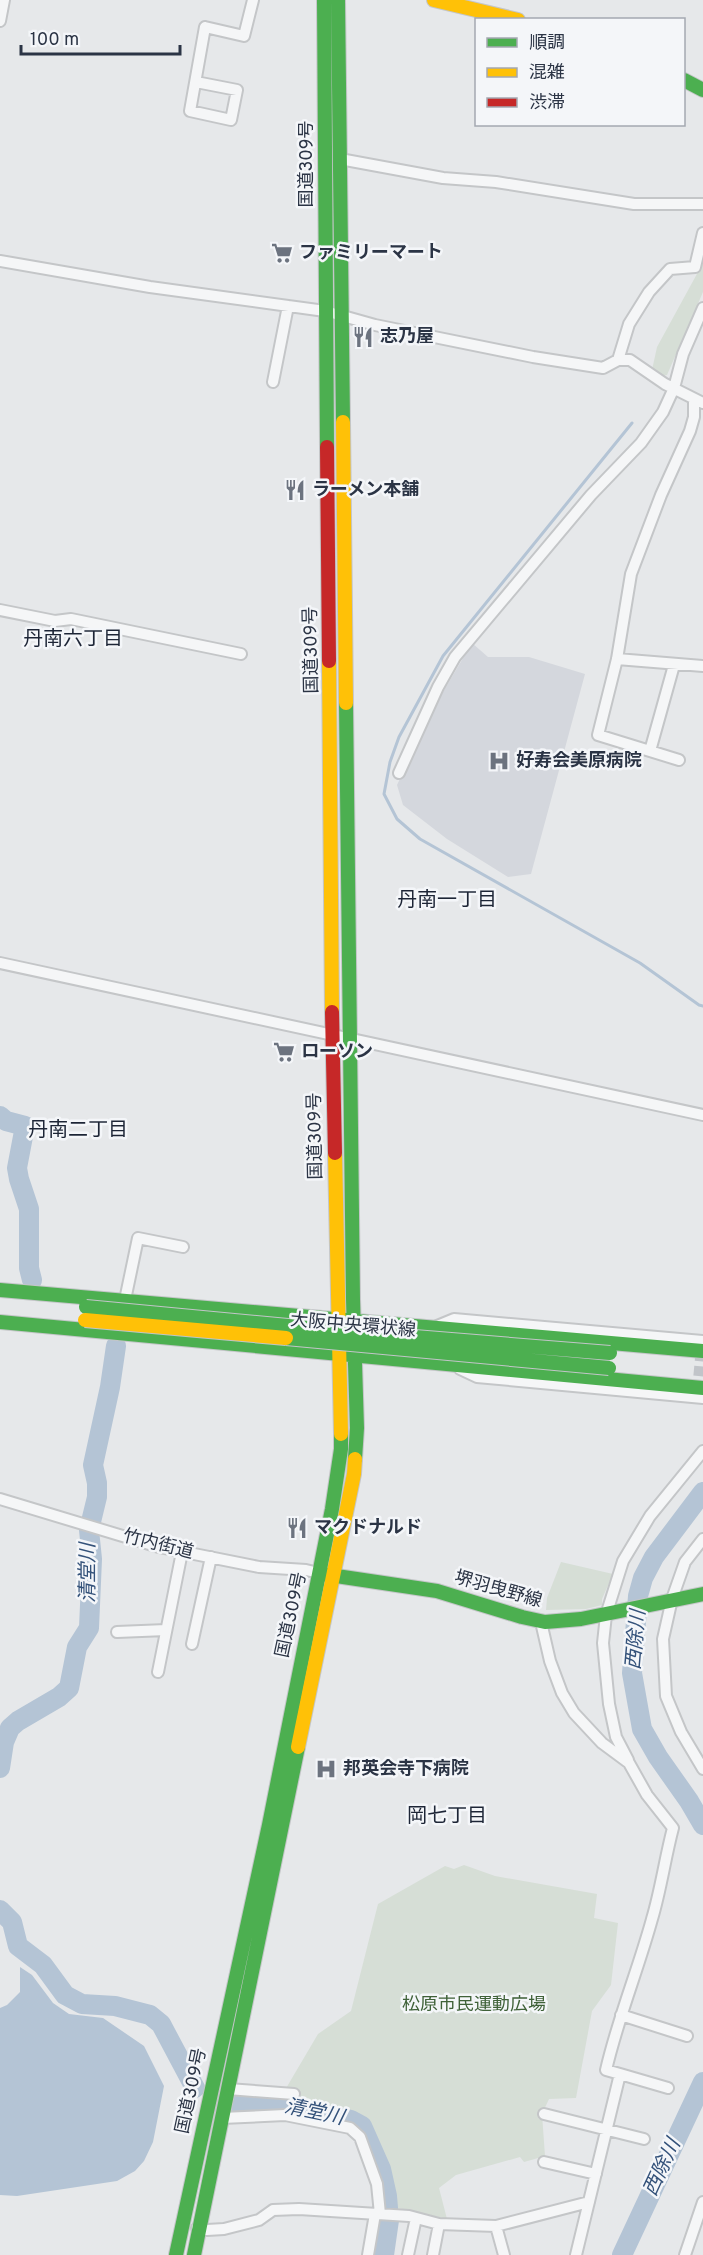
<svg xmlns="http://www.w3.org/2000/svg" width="703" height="2255" font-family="Overpass,'Noto Sans JP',sans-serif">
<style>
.built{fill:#d4d7dd}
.green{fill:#d6ded6}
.water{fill:#b4c4d5}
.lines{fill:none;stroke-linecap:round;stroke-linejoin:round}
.stream{stroke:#b4c4d5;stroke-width:3}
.river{stroke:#b4c4d5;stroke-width:20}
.street-tunnel{stroke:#c1c4c9;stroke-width:10;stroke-dasharray:10 5;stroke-linecap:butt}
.street-casing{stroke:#c4c6c8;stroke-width:14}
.fast-casing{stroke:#c4c6c8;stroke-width:16}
.slow-casing{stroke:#c4c6c8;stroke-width:16}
.jam-casing{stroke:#c4c6c8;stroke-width:16}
.street{stroke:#f5f6f7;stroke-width:10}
.fast{stroke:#4caf50;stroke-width:14}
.slow{stroke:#ffc107;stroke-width:14}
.jam{stroke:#c62828;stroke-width:14}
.fast-bridge-casing{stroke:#c2c5c8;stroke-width:16;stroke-linecap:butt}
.slow-bridge-casing{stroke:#c2c5c8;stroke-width:16;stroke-linecap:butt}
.fast-bridge{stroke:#4caf50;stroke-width:14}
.slow-bridge{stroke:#ffc107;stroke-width:14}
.labels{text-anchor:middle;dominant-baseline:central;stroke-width:5;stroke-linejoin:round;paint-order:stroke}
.street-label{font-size:18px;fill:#2b3445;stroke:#f4f6f9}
.poi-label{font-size:18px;font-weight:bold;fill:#2b3445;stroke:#f4f6f9;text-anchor:start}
.park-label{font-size:18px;fill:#3f6138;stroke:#f4f6f9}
.neighbourhood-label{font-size:20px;fill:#1d2536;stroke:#f4f6f9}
.water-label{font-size:20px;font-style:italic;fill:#34527a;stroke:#f4f6f9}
</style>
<rect width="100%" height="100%" fill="#e6e8ea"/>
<path class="built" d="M472,643L488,657H529L585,674L531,874L508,877L447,839L403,805L397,785L440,697Z"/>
<path class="green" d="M703,254V292L667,375L661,376L652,370L657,347L698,272Z
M561,1562L613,1574L602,1599V1605L586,1609L546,1610L547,1598Z
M464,1865L495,1876L597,1894L594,1918L618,1923L611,1985L592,2011L576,2098L549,2099L542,2114L545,2156L524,2162L520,2157L456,2175L439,2188L447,2219L393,2207C386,2180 376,2137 357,2117L283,2101L285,2090L318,2034L351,2011L378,1904L445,1866L454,1869Z"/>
<path class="water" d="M20,1967L32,1975L53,2003L69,2014L103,2018L144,2046L164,2086L153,2142L144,2161L135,2171L117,2181L17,2196L0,2195V2008L7,2005L20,1992Z"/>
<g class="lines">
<path class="stream" d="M632,423L443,656L399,737L390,762L384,794L397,819L420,839L640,963L699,1005L703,1006"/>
<path class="river" d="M0,1116L6,1121L25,1126L17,1168L19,1179L29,1209V1268L32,1280
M703,1492L654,1557L643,1578L638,1596L632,1673L642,1729L658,1757L689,1801L703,1825
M0,1768L4,1742L10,1728L18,1721L59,1697L69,1688L77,1647L89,1628L92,1559L89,1530L97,1497V1483L93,1465L110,1387L116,1346
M0,1910L12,1922L18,1946L43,1965L65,1995L82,2004L115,2006L150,2015L161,2024L195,2088
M239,2105H282L351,2120L362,2126L381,2169L387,2196L389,2220L384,2255
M622,2255L703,2082"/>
<path class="street-tunnel" d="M697,1391L701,1347"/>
<defs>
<path id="street" d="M0,21L4,0
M196,82L237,90L231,120L190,111L205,27L244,36L253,0
M340,159L443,178L496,182L634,204H703
M0,261L150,287L325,311L375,325L533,357L603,368L618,360H630L665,384L703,403
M618,360L629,324L649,292L670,269L695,267L703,233
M273,382L288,306
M0,610L55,621L71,619L241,654
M617,659L703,666
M650,751L674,665
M679,760L598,735L617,659L631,574L661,495L690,431L694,417V399
M399,773L438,687L455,657L591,495L641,443L663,412L674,388L683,354L703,308
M0,963L703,1115
M125,1300L138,1238L183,1247
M437,1326L454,1319L703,1341
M460,1369L477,1377L703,1398
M0,1499L159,1547L259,1567L306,1570L319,1573
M703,1539L685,1562L672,1599L663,1639L666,1696L681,1732L703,1769
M541,1622L550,1661L562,1693L574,1713L602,1743L629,1763L647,1795L673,1828C665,1858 661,1889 652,1919C638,1970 618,2018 606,2070L620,2074L576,2255
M117,1632L166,1630
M192,1644L211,1557
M158,1672L182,1552
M628,1760L616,1737L609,1704L603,1643L606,1615L623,1561L650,1516L703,1451
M621,2015L687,2036
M620,2074L668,2088
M228,2089L294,2094
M544,2114L644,2139
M222,2118L285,2115L350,2128L360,2137L377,2184L380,2214
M544,2162L596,2174
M496,2226L504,2255
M197,2228L207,2230L224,2229L259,2220L273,2210L299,2209L409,2216L439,2224L496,2226L589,2202
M368,2255L375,2214
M408,2255L416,2218
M433,2255L439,2224
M685,2255L703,2202"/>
<path id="fast" d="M324,0L327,447
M338,0L343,422
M684,80L703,90
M346,703L353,1299L357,1428L355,1459
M0,1290L703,1351
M0,1322L703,1388
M323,1574L437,1591L522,1617L545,1622L581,1619L703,1594
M176,2255L269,1825L332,1509L341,1449V1434
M194,2255L298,1747"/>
<path id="slow" d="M434,0L518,20
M343,422L346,703
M329,661L332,1012
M335,1153L341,1434
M298,1747L354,1474L355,1459"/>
<path id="jam" d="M327,447L329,661
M332,1012L335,1153"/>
</defs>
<use href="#street" class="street-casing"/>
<use href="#fast" class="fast-casing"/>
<use href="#slow" class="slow-casing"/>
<use href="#jam" class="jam-casing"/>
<use href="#street" class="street"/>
<use href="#fast" class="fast"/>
<use href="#slow" class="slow"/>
<use href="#jam" class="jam"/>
<defs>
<path id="fast-bridge" d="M86,1307L341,1331L610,1353
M286,1338L609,1368"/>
<path id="slow-bridge" d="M85,1320L286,1338"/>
</defs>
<use href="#fast-bridge" class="fast-bridge-casing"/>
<use href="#slow-bridge" class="slow-bridge-casing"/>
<use href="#fast-bridge" class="fast-bridge"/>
<use href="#slow-bridge" class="slow-bridge"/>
</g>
<defs>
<symbol id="supermarket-bare" viewBox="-9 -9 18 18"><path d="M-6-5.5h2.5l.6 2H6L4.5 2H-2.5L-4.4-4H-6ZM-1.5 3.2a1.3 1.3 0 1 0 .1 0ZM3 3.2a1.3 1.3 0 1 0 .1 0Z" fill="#6c737f" stroke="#f4f6f9" stroke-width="2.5" paint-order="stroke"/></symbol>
<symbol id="restaurant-bare" viewBox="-9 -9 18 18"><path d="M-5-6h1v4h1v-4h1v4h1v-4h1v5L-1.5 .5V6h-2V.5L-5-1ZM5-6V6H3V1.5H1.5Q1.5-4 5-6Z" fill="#6c737f" stroke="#f4f6f9" stroke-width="2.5" paint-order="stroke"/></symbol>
<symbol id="hospital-bare" viewBox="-9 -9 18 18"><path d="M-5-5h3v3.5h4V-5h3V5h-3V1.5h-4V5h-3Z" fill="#6c737f" stroke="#f4f6f9" stroke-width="2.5" paint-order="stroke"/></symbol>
</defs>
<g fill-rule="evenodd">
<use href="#supermarket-bare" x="267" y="238" width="30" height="30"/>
<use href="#restaurant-bare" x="348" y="322" width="30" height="30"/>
<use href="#restaurant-bare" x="280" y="475" width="30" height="30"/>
<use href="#hospital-bare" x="484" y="746" width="30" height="30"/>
<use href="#supermarket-bare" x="269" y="1037" width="30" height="30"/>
<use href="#restaurant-bare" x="282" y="1513" width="30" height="30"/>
<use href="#hospital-bare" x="311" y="1754" width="30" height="30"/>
</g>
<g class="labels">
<g class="street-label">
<text transform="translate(307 164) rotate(-90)">国道309号</text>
<text transform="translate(312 650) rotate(-91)">国道309号</text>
<text transform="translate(316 1136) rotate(-91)">国道309号</text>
<text transform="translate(353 1326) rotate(5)">大阪中央環状線</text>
<text transform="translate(158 1545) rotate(14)">竹内街道</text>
<text transform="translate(498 1590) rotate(16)">堺羽曳野線</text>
<text transform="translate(292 1615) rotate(-78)">国道309号</text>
<text transform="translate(192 2091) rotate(-78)">国道309号</text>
</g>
<g class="poi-label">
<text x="299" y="253">ファミリーマート</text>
<text x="380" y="337">志乃屋</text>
<text x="312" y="490">ラーメン本舗</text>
<text x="516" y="761">好寿会美原病院</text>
<text x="301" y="1052">ローソン</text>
<text x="314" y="1528">マクドナルド</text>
<text x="343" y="1769">邦英会寺下病院</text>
</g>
<g class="park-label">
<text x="474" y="2005">松原市民運動広場</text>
</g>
<g class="neighbourhood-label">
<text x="73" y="640">丹南六丁目</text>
<text x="447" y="901">丹南一丁目</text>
<text x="78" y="1131">丹南二丁目</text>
<text x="447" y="1817">岡七丁目</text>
</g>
<g class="water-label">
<text transform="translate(89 1573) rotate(-90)">清堂川</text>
<text transform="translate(637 1640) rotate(-85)">西除川</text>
<text transform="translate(314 2113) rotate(12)">清堂川</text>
<text transform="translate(663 2168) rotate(-65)">西除川</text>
</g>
</g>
<rect x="475" y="18" width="210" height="108" fill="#f4f6f9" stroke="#a4a8b1" stroke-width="1.5"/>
<rect x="487" y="38" width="30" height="9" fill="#4caf50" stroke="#a4a8b1" stroke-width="1.5"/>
<text x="529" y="48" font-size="18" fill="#2b3445">順調</text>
<rect x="487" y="68" width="30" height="9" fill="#ffc107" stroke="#a4a8b1" stroke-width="1.5"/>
<text x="529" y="78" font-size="18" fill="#2b3445">混雑</text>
<rect x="487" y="98" width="30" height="9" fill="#c62828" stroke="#a4a8b1" stroke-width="1.5"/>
<text x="529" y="108" font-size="18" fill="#2b3445">渋滞</text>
<path d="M21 45v9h159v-9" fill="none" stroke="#2b3445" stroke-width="3"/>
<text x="30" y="45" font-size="18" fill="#2b3445" stroke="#f4f6f9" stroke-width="4.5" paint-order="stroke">100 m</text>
</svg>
